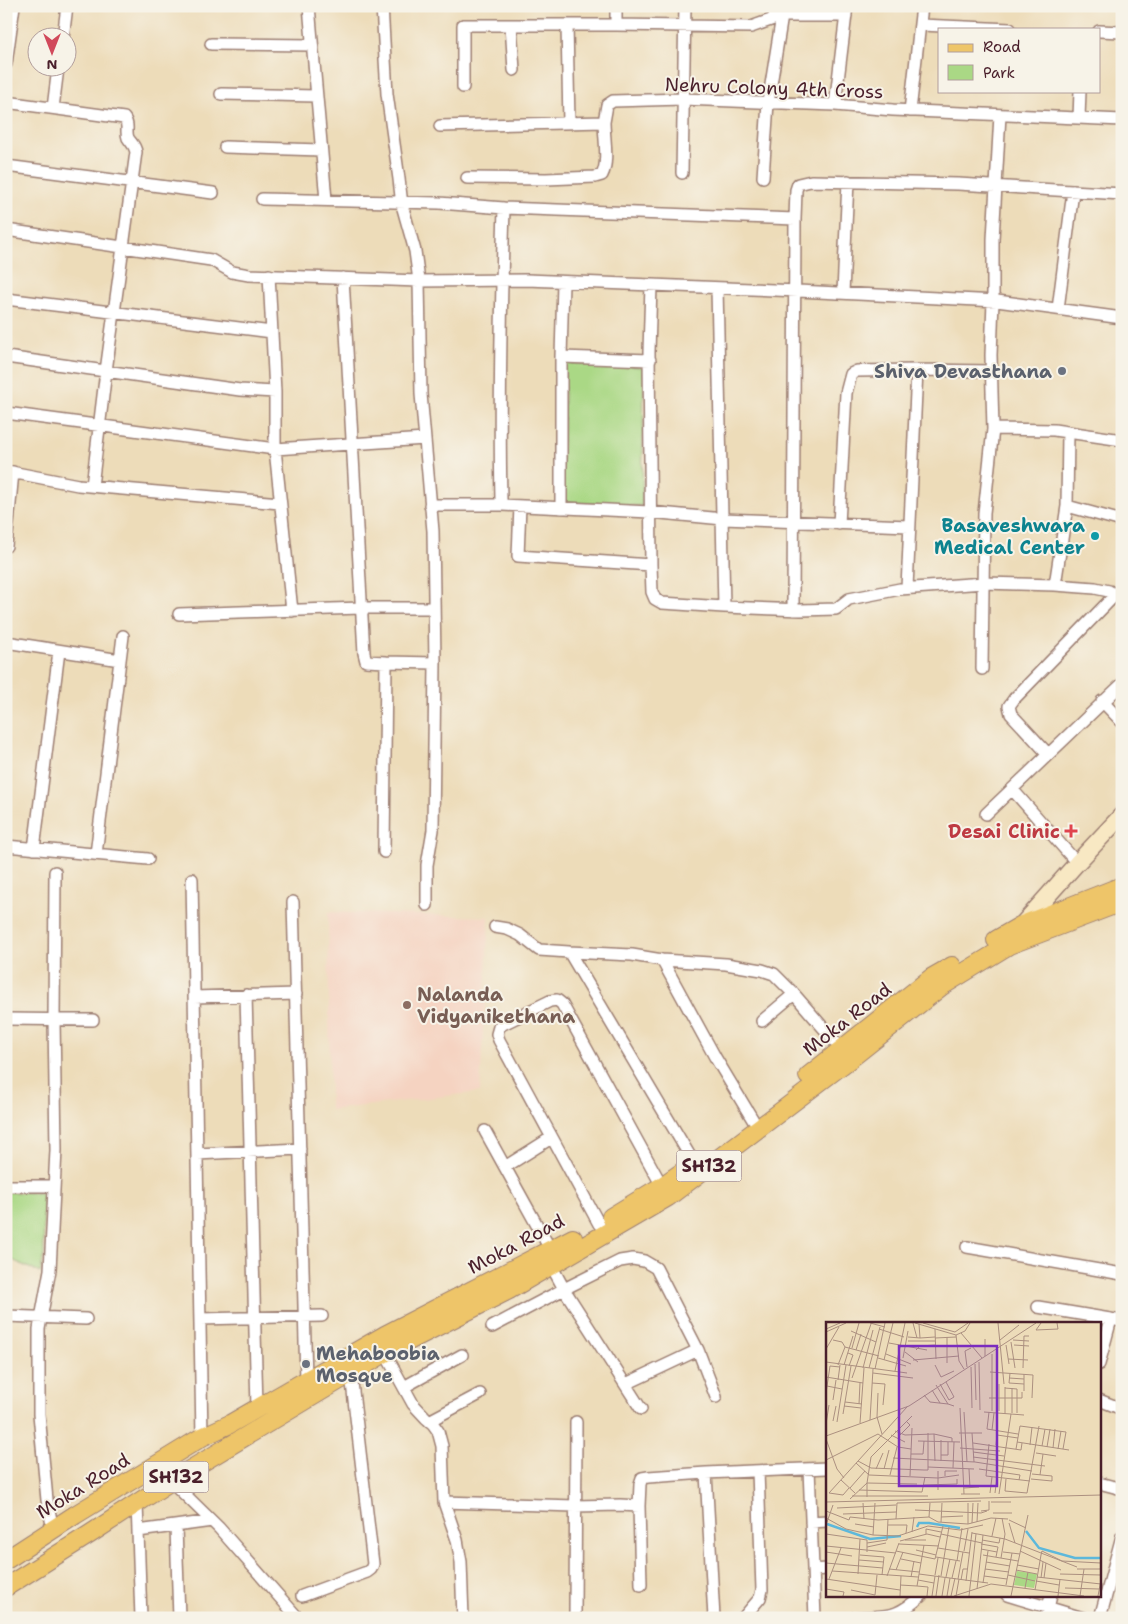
<svg xmlns="http://www.w3.org/2000/svg" width="1128" height="1624" font-family="'Shantell Sans',sans-serif">
<style>
.built{fill:#f5d3c1}
.park{fill:#aad885;stroke:#7a7c58}
.lines{fill:none;stroke-linecap:round;stroke-linejoin:round}
.street-casing{stroke:#9c7e72;stroke-width:14}
.secondary-casing{stroke:#9c7e72;stroke-width:19}
.primary-casing{stroke:#9c7e72;stroke-width:20}
.street{stroke:#fff;stroke-width:11}
.secondary{stroke:#f8e8c3;stroke-width:16}
.primary{stroke:#eec569;stroke-width:18}
.worship-dot{fill:#6b7280;stroke:#f7f3e8;stroke-width:2}
.culture-dot{fill:#0f9aa8;stroke:#f7f3e8;stroke-width:2}
.health-dot{fill:#e0444e;stroke:#f7f3e8;stroke-width:2}
.education-dot{fill:#8d6e63;stroke:#f7f3e8;stroke-width:2}
.labels{text-anchor:middle;dominant-baseline:central;stroke-width:4;stroke-linejoin:round;paint-order:stroke}
.shield{fill:#f7f3e8;stroke:#7e5f64;stroke-width:1}
.shield-label{font-size:18px;font-weight:bold;fill:#4a1f2b}
.street-label{font-size:19px;fill:#4a1f2b;stroke:#f7f3e8}
.worship-label{font-size:19px;font-weight:bold;fill:#5b616d;stroke:#f7f3e8;text-anchor:end}
.culture-label{font-size:19px;font-weight:bold;fill:#0d838f;stroke:#f7f3e8;text-anchor:end}
.health-label{font-size:19px;font-weight:bold;fill:#be3a42;stroke:#f7f3e8;text-anchor:end}
.education-label{font-size:19px;font-weight:bold;fill:#785e54;stroke:#f7f3e8;text-anchor:start}
.inset-river{fill:none;stroke:#5db8db;stroke-width:2.5}
.inset-road{fill:none;stroke:#ac9080;stroke-width:1}
.view{fill:#7b2cbf;fill-opacity:0.15;stroke:#7b2cbf;stroke-width:2.5}
.inset-edge{fill:none;stroke:#4a1f2b;stroke-width:2.5}
</style>
<rect width="100%" height="100%" fill="#f7f3e8"/>
<filter id="ink" filterUnits="userSpaceOnUse"><feTurbulence type="fractalNoise" baseFrequency=".02" numOctaves="2"/><feDisplacementMap in="SourceGraphic" scale="10" xChannelSelector="R" yChannelSelector="G"/><feConvolveMatrix kernelMatrix="1 2 1 2 8 2 1 2 1" color-interpolation-filters="sRGB"/></filter>
<filter id="wash" filterUnits="userSpaceOnUse"><feTurbulence type="fractalNoise" baseFrequency=".0096" numOctaves="4" result="noise"/><feDisplacementMap in="SourceGraphic" scale="20" xChannelSelector="R" yChannelSelector="G"/><feGaussianBlur stdDeviation="1.12" result="paint"/><feColorMatrix in="noise" values="0 0 0 0 0 0 0 0 0 0 0 0 0 0 0 0 0 1.4 0 .05"/><feComposite in="paint" operator="in"/></filter>
<g filter="url(#wash)">
<rect width="100%" height="100%" fill="#eddcb9"/>
<path class="built" d="M328,912L489,917L480,1092L330,1110Z"/>
<path class="park" d="M565,363L644,367L642,506L561,502Z
M6,1192L43,1193L44,1255L40,1273L6,1257Z"/>
</g>
<g filter="url(#ink)">
<g class="lines">
<defs>
<path id="street" d="M309,6L326,200
M382,6L387,94L399,179L402,205L415,251L419,281L421,394L433,531L435,663L433,830L427,865V905
M773,6L775,19
M511,25L514,70
M567,25L569,123
M616,25V6
M921,25L1010,29
M1099,31L1122,32
M63,38L67,6
M211,44L312,45
M6,64L14,6
M463,87V25H616L751,27L782,16H846
M221,94L316,96
M6,102L124,118C130,125 125,130 128,138C131,143 135,145 136,152L106,371L92,486
M835,105L847,6
M53,108L58,68
M910,111L922,6
M1079,118L1080,91
M440,126L604,122L607,105L613,101L683,99L835,105L893,110L1122,120
M225,147L321,150
M6,166L213,193
M682,173L685,6
M763,177L768,103L782,16
M467,178L546,179L595,177L602,175C609,162 604,137 604,122
M262,199L439,203L504,208L795,219
M6,230L211,260L232,272L249,275L419,281L527,280L798,291L997,301L1122,318
M269,275L275,392V449L292,611
M343,278L364,653L366,661L386,662L384,852
M651,285L649,352L651,565
M717,288L724,607L801,610L836,609L849,599L900,589L984,583L1055,585L1095,588L1109,591L1122,598
M843,293L848,181
M6,299L272,332
M1058,309L1073,191
M6,357L240,390L275,392
M561,357L563,282
M6,413L275,449L425,439
M993,429L1054,430L1122,440
M6,471L78,485L280,503
M430,505H502L650,512L723,519L909,526
M502,505L501,500C499,403 501,306 504,208
M520,506L518,556L651,565L652,592L655,599L662,603L724,607
M1067,506L1122,521
M561,508V357L650,360
M839,524L846,393L851,374L857,371L917,370L991,371
M6,546L13,472
M1055,585L1067,506L1068,432
M907,588L917,370
M793,610L795,219L796,190L798,184L811,181L958,184L1122,194
M179,614L361,608H434
M6,642L120,660
M386,662L435,663
M982,669L984,513L993,429L991,355L993,301V239L1000,115
M1102,701L1122,722
M1048,754L1011,714L1009,706L1014,699L1116,594
M1012,789L1077,863
M986,814L1122,684
M6,846L148,859
M34,849L59,651
M96,854L123,636
M192,879L202,1437
M293,902L306,1379
M495,927L507,929L520,935L539,950L569,952L700,1173
M569,952L632,955L662,960L726,964L762,970L774,974L794,994L846,1054
M662,960L715,1057L753,1120
M246,995L257,1407
M194,997L296,994
M6,1019L93,1020
M762,1021L794,994
M485,1131L554,1256
M197,1154L300,1149
M505,1167L551,1138
M6,1186H54
M599,1224L499,1040L497,1034L499,1027L503,1024L550,1001L557,1000L562,1004L662,1186
M967,1247L1122,1274
M551,1265L564,1289L641,1409
M1038,1307L1122,1321
M6,1316L86,1319
M200,1319L322,1316
M492,1327L564,1289L620,1261L633,1259L644,1261L656,1268L698,1350L716,1397
M385,1353L413,1404L426,1418L433,1424L438,1431L442,1446L444,1502L457,1540L461,1562L463,1618
M1099,1364L1111,1319
M626,1384L698,1350
M404,1387L462,1355
M1099,1400L1122,1409
M429,1421L480,1394
M809,1469L815,1618
M706,1473L714,1618
M171,1481L219,1528L298,1618
M1099,1483L1122,1489
M444,1502L575,1506L620,1505L639,1506L640,1484L642,1478L648,1477L706,1473L827,1468
M137,1503L141,1618
M639,1506L641,1585
M811,1522L827,1521
M176,1527L179,1618
M53,1530L47,1500L39,1414V1329L50,1270L56,1150L54,1020L55,872
M138,1531L212,1521
M813,1570L827,1569
M1007,1595L1083,1618
M302,1596L367,1572L371,1569L373,1564L351,1374
M575,1618L576,1422
M743,1618L760,1598L762,1590L758,1471
M855,1618C888,1615 895,1620 922,1595
M1046,1618L1051,1595
M1100,1618L1122,1536"/>
<path id="secondary" d="M1019,928L1077,863L1122,815"/>
<path id="primary" d="M996,940L1020,926L1122,886
M808,1076L931,978L952,966
M611,1217L662,1186L688,1168
M6,1560L75,1515L202,1437L230,1424L385,1335L573,1238
M6,1587L90,1534L171,1481L385,1353L509,1290L668,1197L850,1059L942,986L1009,945L1122,902"/>
</defs>
<use href="#street" class="street-casing"/>
<use href="#secondary" class="secondary-casing"/>
<use href="#primary" class="primary-casing"/>
<use href="#street" class="street"/>
<use href="#secondary" class="secondary"/>
<use href="#primary" class="primary"/>
</g>
</g>
<g class="worship-dot">
<circle cx="1062" cy="371" r="5"/>
<circle cx="306" cy="1364" r="5"/>
</g>
<circle class="culture-dot" cx="1095" cy="536" r="5"/>
<path class="health-dot" d="M1068.5 823.5h5v5h5v5h-5v5h-5v-5h-5v-5h5z"/>
<circle class="education-dot" cx="407" cy="1005" r="5"/>
<g class="labels">
<g class="shield">
<rect x="676.5" y="1150.5" width="65" height="31" rx="4"/>
<rect x="143.5" y="1461.5" width="65" height="31" rx="4"/>
</g>
<g class="shield-label">
<text x="709" y="1166">SH132</text>
<text x="176" y="1477">SH132</text>
</g>
<g class="street-label">
<text transform="translate(774 88) rotate(2)">Nehru Colony 4th Cross</text>
<text transform="translate(847 1019) rotate(-38)">Moka Road</text>
<text transform="translate(516 1244) rotate(-28)">Moka Road</text>
<text transform="translate(83 1486) rotate(-32)">Moka Road</text>
</g>
<g class="worship-label">
<text x="1052" y="371">Shiva Devasthana</text>
<text x="316" y="1353" text-anchor="start">Mehaboobia<tspan x="316" dy="22">Mosque</tspan></text>
</g>
<g class="culture-label">
<text x="1085" y="525">Basaveshwara<tspan x="1085" dy="22">Medical Center</tspan></text>
</g>
<g class="health-label">
<text x="1060" y="831">Desai Clinic</text>
</g>
<g class="education-label">
<text x="417" y="994">Nalanda<tspan x="417" dy="22">Vidyanikethana</tspan></text>
</g>
</g>
<g transform="translate(826 1322)">
<rect width="275" height="275" fill="#eddcb9"/>
<path d="M191,249L211,252L208,266L188,263Z" fill="#aad885"/>
<path class="inset-river" d="M1,202L44,217L75,214M91,205L93,201H103L134,206M200,209L213,226L249,236H275"/>
<path class="inset-road" d="M44,1L59,5M87,1L91,16M89,1L130,13L139,9L144,1M97,1L129,10L142,1M172,1L178,62M215,1L210,8L232,7L231,1M0,7L14,1M53,7L78,15M109,7L110,37M25,9L50,20M0,10L20,1M135,11L156,36M130,13L133,39L138,47M82,15L94,16L93,2M94,16L109,15M109,16L130,15M159,17V34M7,18L16,20L19,25L53,34M174,18L193,3M187,18L203,19M82,19H109M185,20L189,46M63,21L101,28M180,23L183,42M188,23L203,24M26,26L33,1M0,27L13,5M30,28L35,12M90,28L94,24L109,23M79,30L92,40M22,31L27,33L23,44M60,32L85,42M52,36L80,44M77,36L82,9M182,37L202,38M58,38L67,1M87,38L133,34M0,40L81,51M153,40L154,88M121,41V15M149,42L150,78M12,43L19,25M18,43L27,14M109,43L115,55L128,49M141,45L139,29L145,26M145,45L146,86M37,46L47,8M43,46L54,5M197,46L198,14H203M49,47L59,1M69,49L79,1M164,50L207,53L206,76M47,51L87,56M184,51L183,61L198,62M0,55L37,61M26,56L45,2M183,56L198,57M12,58L14,43M46,61L59,62L57,83M114,62L123,78L128,75L120,60M173,62V89M110,63L122,82L128,84M1,64L16,67M179,66L191,67V91M186,66V91M106,68L114,81M198,69V52M0,71L4,44L14,45M52,71L51,95L56,112M98,73L104,80L122,82M163,76H196V70M7,78L10,58M19,80L36,82M33,82L34,61M18,84L35,86M134,86L138,172M166,89V32M138,90L141,140M158,90L198,93M17,92L25,44M179,92V65M44,98L47,47M7,99L10,84M11,100L20,43M34,101L38,46M0,102L3,83M161,107L192,112M161,107L163,90M166,108L168,91M69,109L79,113L108,112L109,139M133,111H156M146,111L148,140M108,112L126,116V120M65,113L79,120M74,113L84,103L80,99M0,114L83,84L210,1M0,117L11,147L18,156M115,118V139M92,119L134,120M191,120L243,128M147,121L195,128L196,121M163,122L160,154L204,159M170,123L171,113L192,116M204,123L206,105M216,124L219,107M221,125L224,107M134,126L174,129M227,126L229,107M190,127L194,104L240,110L237,127M232,127L235,109M147,130L178,134M210,131L230,134M85,132H97L98,119M115,133H122V120M147,135L219,144M67,136L149,140L206,149M0,138L52,112L72,125L85,127M32,139L45,146L98,148M30,141L43,153L112,156L133,153M102,145L148,147M127,146L128,120M50,147L57,131M58,147L63,128M143,147L144,166M153,147L194,153L193,158M98,148H102V111M64,153L71,125M214,153L217,132M84,154L86,106M119,154V149H131M180,157L179,169L201,171L213,104M205,157L226,159V154L206,152M15,158L29,171M98,163L131,162V157M24,166L39,149M138,166L153,165M33,168L96,170L99,155M112,168V149M3,171L17,173L23,166M3,171L81,85M164,171L166,155M169,171L171,155M135,172H154M173,172L185,92M26,174H102M41,175V161L91,162M24,177L41,161L45,135L86,94M0,180L275,173M165,180H185M37,181L38,197M11,186L70,183M89,188L155,191L161,189M0,189L23,198L24,195L52,198L103,195L104,181M155,189L163,188V179M167,191H186M17,192L70,190M103,195L112,200L142,202V181M115,195L137,194M0,196L20,207L47,213L72,214L102,204L134,208L157,203M70,197L71,181L155,179M183,198L200,206M115,200L116,181M151,200L152,181M146,201L147,181M183,201L189,221M29,202L48,205M142,202L165,196L182,197M0,203L7,183M62,203H81L80,211M86,210L88,195M146,211L179,217L251,245M0,212L41,218V230M100,212V207L115,210M115,212L156,221M47,213L49,181M166,214L170,196M79,218H100M156,218L173,221L174,216M74,219L101,212L114,215M41,221L61,218L62,197M73,222L113,224M155,222L172,225L170,235M98,223L91,264L102,265L101,274M0,224L70,231M41,225L60,221M112,226L143,231M155,227L171,230M90,228L110,233M70,229L109,237L117,204M138,229L142,207M194,229L235,248M0,230L26,234M177,230L194,232M34,233L58,235L56,253M157,233L192,239M215,233L216,229L236,239L275,241M110,235L134,239M175,236L179,212L176,196M75,237L95,241M33,238L58,240M131,239L136,206M160,240L184,244M0,241L57,246M191,243L213,247M63,247L93,250M159,247L183,250M251,247H275M70,248L77,230M190,248L211,252M6,249L92,255M32,252L34,217M93,252L162,261M234,252L275,253M109,253L112,236M182,253L209,259M61,254L73,221M115,254L123,205M158,254L181,257M85,255L88,239M120,255L124,237M211,255L275,262M126,256L130,239M215,256L217,240M218,256L220,241M0,257L74,268M3,257L15,226M132,257L137,230M92,258L108,261M135,258L137,247H141M140,259L146,210M210,259L233,263M157,261L162,229M74,263L91,264M180,263L186,231M199,266L202,250M239,266L273,267M0,267L18,270L17,274M151,267L157,213M25,268L49,273M209,268L215,233M49,273L51,253M74,274L75,254M106,274L109,254M110,274L113,253M116,274L119,256M121,274L124,256M125,274L129,256M128,274L165,262L258,274M130,274L133,257M143,274L150,212M185,274L202,193M232,274L234,257M254,274L258,247M272,274L275,258"/>
<path class="view" d="M73,24H171V164H73Z"/>
<rect width="275" height="275" class="inset-edge"/>
</g>
<rect width="1128" height="1624" fill="none" stroke="#f7f3e8" stroke-width="25"/>
<rect x="938" y="28" width="162" height="65" fill="#f7f3e8" stroke="#b29e9c"/>
<rect x="948" y="44" width="25" height="8" fill="#eec569" stroke="#b29e9c"/>
<text x="983" y="52" font-size="15" fill="#4a1f2b">Road</text>
<rect x="948" y="65" width="25" height="15" fill="#aad885" stroke="#b29e9c"/>
<text x="983" y="78" font-size="15" fill="#4a1f2b">Park</text>
<g transform="translate(52 52) rotate(180)"><circle r="24" fill="#f7f3e8" stroke="#b29e9c"/>
<path d="M0-4L9 19L0 12L-9 19Z" fill="#d1495b"/>
<text y="-8" font-size="14" font-weight="bold" text-anchor="middle" fill="#4a1f2b">N</text>
</g>
</svg>
